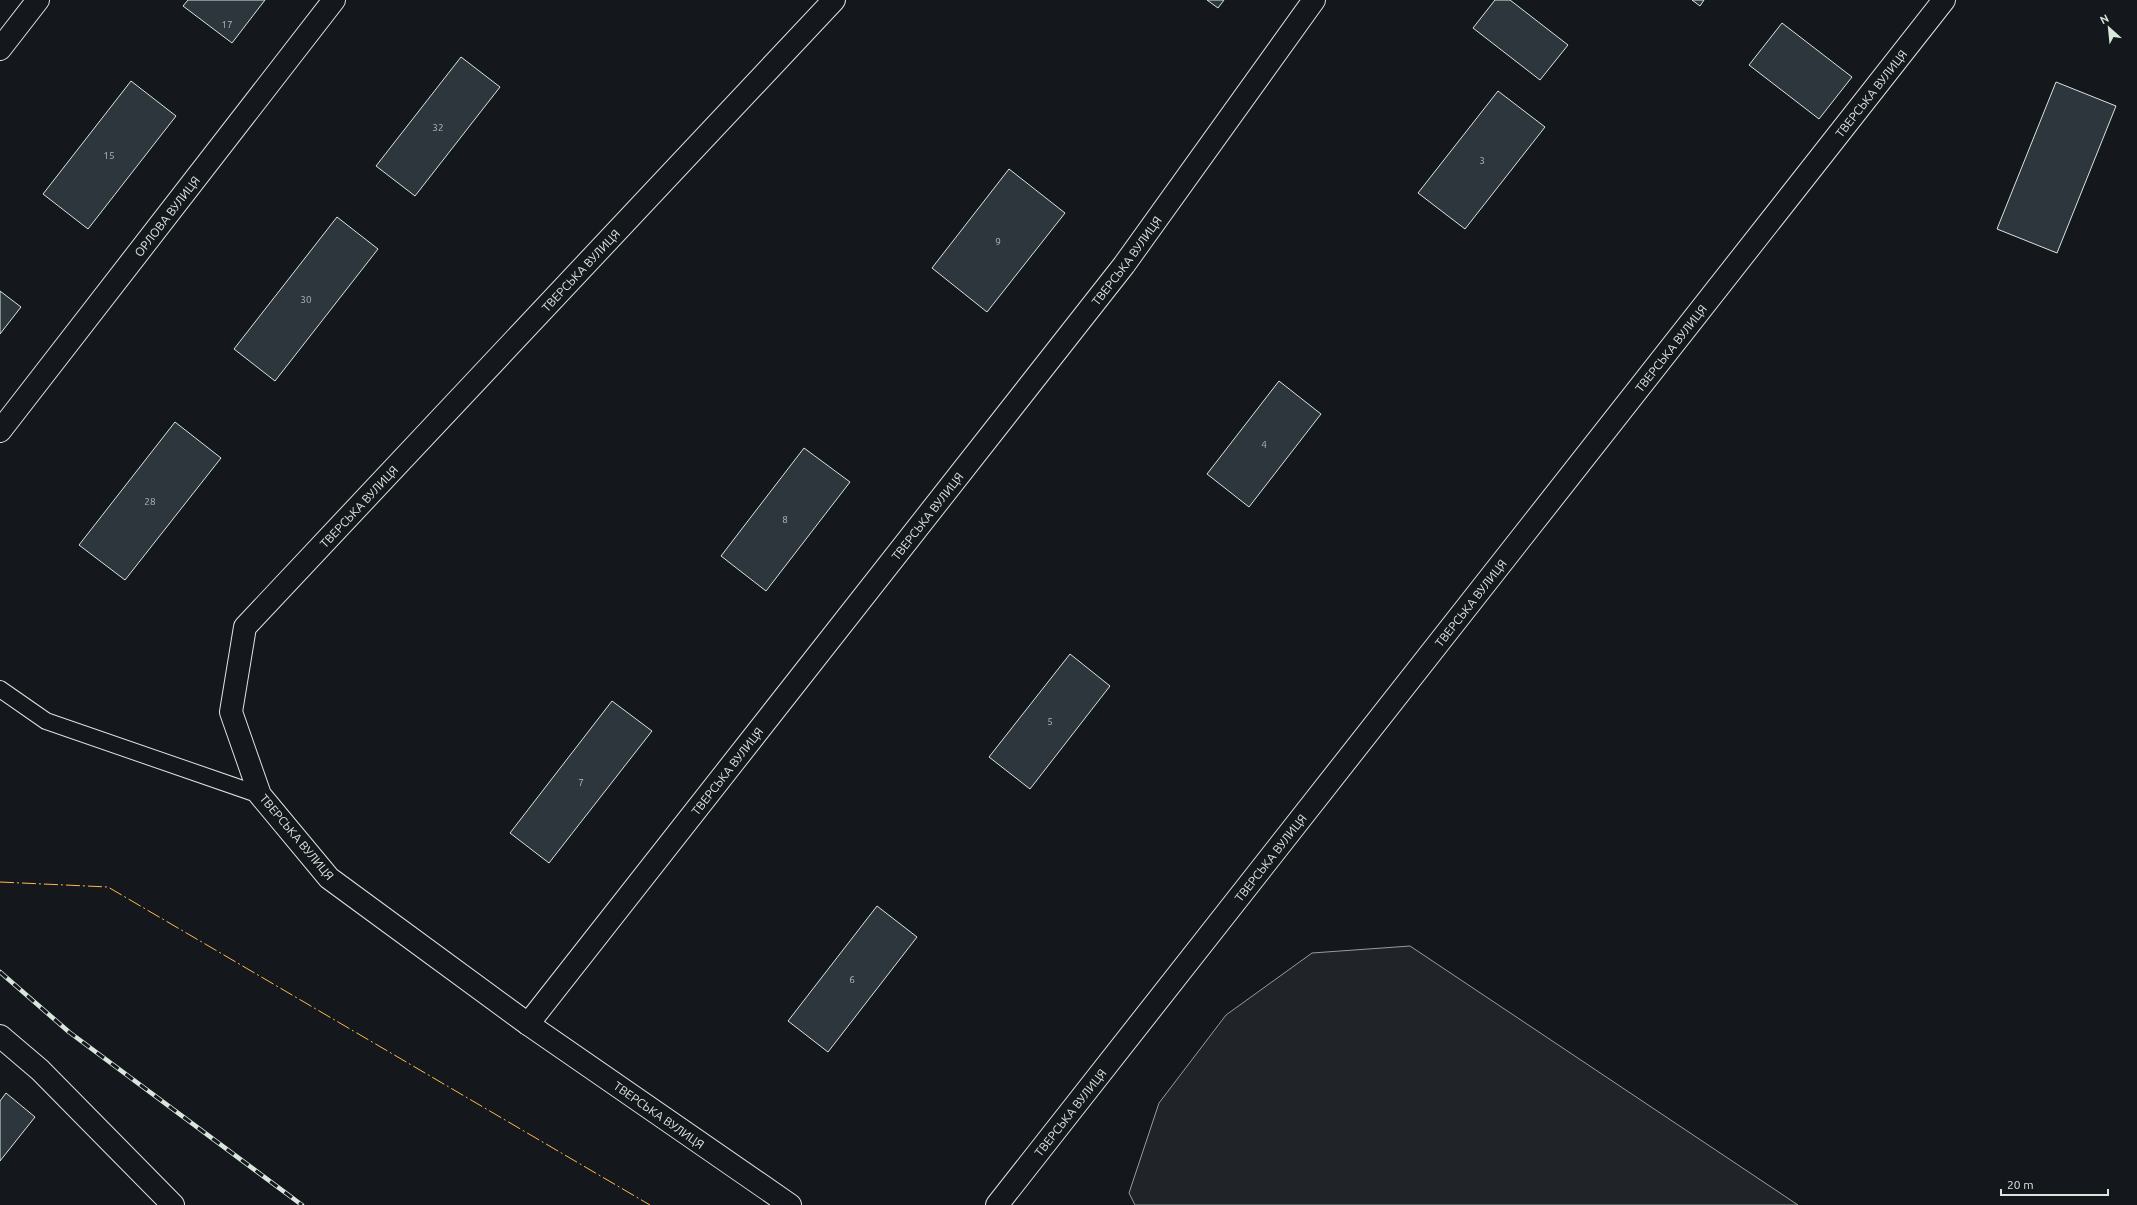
<svg xmlns="http://www.w3.org/2000/svg" width="2137" height="1205" font-family="Ubuntu,sans-serif">
<style>
.green{fill:#202428;stroke:#939e99}
.building{fill:#2c363c;stroke:#d8e6dc}
.lines{fill:none;stroke-linecap:round;stroke-linejoin:round}
.service-casing{stroke:#d8e6dc;stroke-width:18}
.minor-casing{stroke:#d8e6dc;stroke-width:24}
.secondary-casing{stroke:#d8e6dc;stroke-width:24}
.service{stroke:#14181c;stroke-width:16}
.minor{stroke:#14181c;stroke-width:22}
.secondary{stroke:#14181c;stroke-width:22}
.rail-casing{stroke:#d8e6dc;stroke-width:4.5}
.rail{stroke:#14181c;stroke-width:3;stroke-dasharray:9;stroke-linecap:butt}
.power{stroke:#ffb74d;stroke-width:1;stroke-dasharray:14 3 2 3;stroke-linecap:butt}
.labels{text-anchor:middle;dominant-baseline:central;stroke-width:3;stroke-linejoin:round;paint-order:stroke}
.number-label{font-size:10px;fill:#adbab4}
.street-label{font-size:12px;fill:#d8e6dc;stroke:#14181c}
</style>
<rect width="100%" height="100%" fill="#14181c"/>
<path class="green" d="M1410,946L1798,1205H1135L1129,1193L1159,1103L1226,1015L1312,953Z"/>
<path class="building" d="M188,0H265L232,43L183,6Z
M1207,0H1224L1218,8Z
M1495,0H1510L1568,45L1540,80L1473,28Z
M1692,0H1704L1700,6Z
M1782,23L1852,77L1819,119L1749,65Z
M461,57L500,87L415,196L376,166Z
M131,81L176,116L88,229L43,194Z
M2056,82L2116,106L2057,253L1997,229Z
M1498,91L1545,127L1465,229L1418,193Z
M1009,169L1065,213L987,312L932,268Z
M337,217L378,249L275,381L234,349Z
M0,291L21,307L0,334Z
M1279,381L1321,414L1249,507L1207,474Z
M175,422L221,458L125,580L79,545Z
M804,448L850,482L766,591L721,556Z
M1070,654L1110,686L1030,789L989,757Z
M612,701L652,731L549,863L510,833Z
M877,906L917,937L828,1052L788,1021Z
M6,1093L35,1117L0,1161V1101Z"/>
<g class="lines">
<defs>
<path id="service" d="M0,689L46,721L260,795"/>
<g id="minor">
<path d="M0,49L38,0"/>
<path id="s1" d="M0,431L334,0"/>
<path id="s2" d="M528,1024L1124,265L1314,0"/>
<path d="M0,1036L40,1070L173,1205"/>
<path id="s3" d="M997,1205L1944,0"/>
</g>
<g id="secondary">
<path id="s4" d="M790,1205L528,1024L329,878L260,795L231,712L245,627L834,0"/>
</g>
</defs>
<use href="#service" class="service-casing"/>
<use href="#minor" class="minor-casing"/>
<use href="#secondary" class="secondary-casing"/>
<use href="#service" class="service"/>
<use href="#minor" class="minor"/>
<use href="#secondary" class="secondary"/>
<defs>
<path id="rail" d="M0,972L69,1032L302,1205"/>
</defs>
<use href="#rail" class="rail-casing"/>
<use href="#rail" class="rail"/>
<path class="power" d="M0,882L108,887L650,1205"/>
</g>
<g class="labels">
<g class="number-label">
<text x="227" y="24">17</text>
<text x="438" y="127">32</text>
<text x="109" y="155">15</text>
<text x="1482" y="160">3</text>
<text x="998" y="241">9</text>
<text x="306" y="299">30</text>
<text x="1264" y="444">4</text>
<text x="150" y="501">28</text>
<text x="785" y="519">8</text>
<text x="1050" y="721">5</text>
<text x="581" y="782">7</text>
<text x="852" y="979">6</text>
</g>
<g class="street-label">
<text stroke="none"><textPath href="#s3" startOffset="1414">ТВЕРСЬКА ВУЛИЦЯ</textPath></text>
<text stroke="none"><textPath href="#s1" startOffset="272">ОРЛОВА ВУЛИЦЯ</textPath></text>
<text stroke="none"><textPath href="#s2" startOffset="970">ТВЕРСЬКА ВУЛИЦЯ</textPath></text>
<text stroke="none"><textPath href="#s4" startOffset="1337">ТВЕРСЬКА ВУЛИЦЯ</textPath></text>
<text stroke="none"><textPath href="#s3" startOffset="1090">ТВЕРСЬКА ВУЛИЦЯ</textPath></text>
<text stroke="none"><textPath href="#s4" startOffset="1013">ТВЕРСЬКА ВУЛИЦЯ</textPath></text>
<text stroke="none"><textPath href="#s2" startOffset="646">ТВЕРСЬКА ВУЛИЦЯ</textPath></text>
<text stroke="none"><textPath href="#s3" startOffset="766">ТВЕРСЬКА ВУЛИЦЯ</textPath></text>
<text stroke="none"><textPath href="#s2" startOffset="322">ТВЕРСЬКА ВУЛИЦЯ</textPath></text>
<text transform="translate(297 837) rotate(50)">ТВЕРСЬКА ВУЛИЦЯ</text>
<text stroke="none"><textPath href="#s3" startOffset="442">ТВЕРСЬКА ВУЛИЦЯ</textPath></text>
<text stroke="none"><textPath href="#s3" startOffset="118">ТВЕРСЬКА ВУЛИЦЯ</textPath></text>
<text transform="translate(659 1115) rotate(35)">ТВЕРСЬКА ВУЛИЦЯ</text>
</g>
</g>
<g transform="translate(2109 28) rotate(333)" stroke="#14181c" stroke-width="3" paint-order="stroke">
<path d="M0-3L7 15L0 10L-7 15Z" fill="#d8e6dc"/>
<text y="-6" font-size="11" font-weight="bold" text-anchor="middle" fill="#d8e6dc">N</text>
</g>
<path d="M2001 1189v6h107v-6" fill="none" stroke="#d8e6dc" stroke-width="2"/>
<text x="2007" y="1189" font-size="12" fill="#d8e6dc" stroke="#14181c" stroke-width="3" paint-order="stroke">20 m</text>
</svg>
